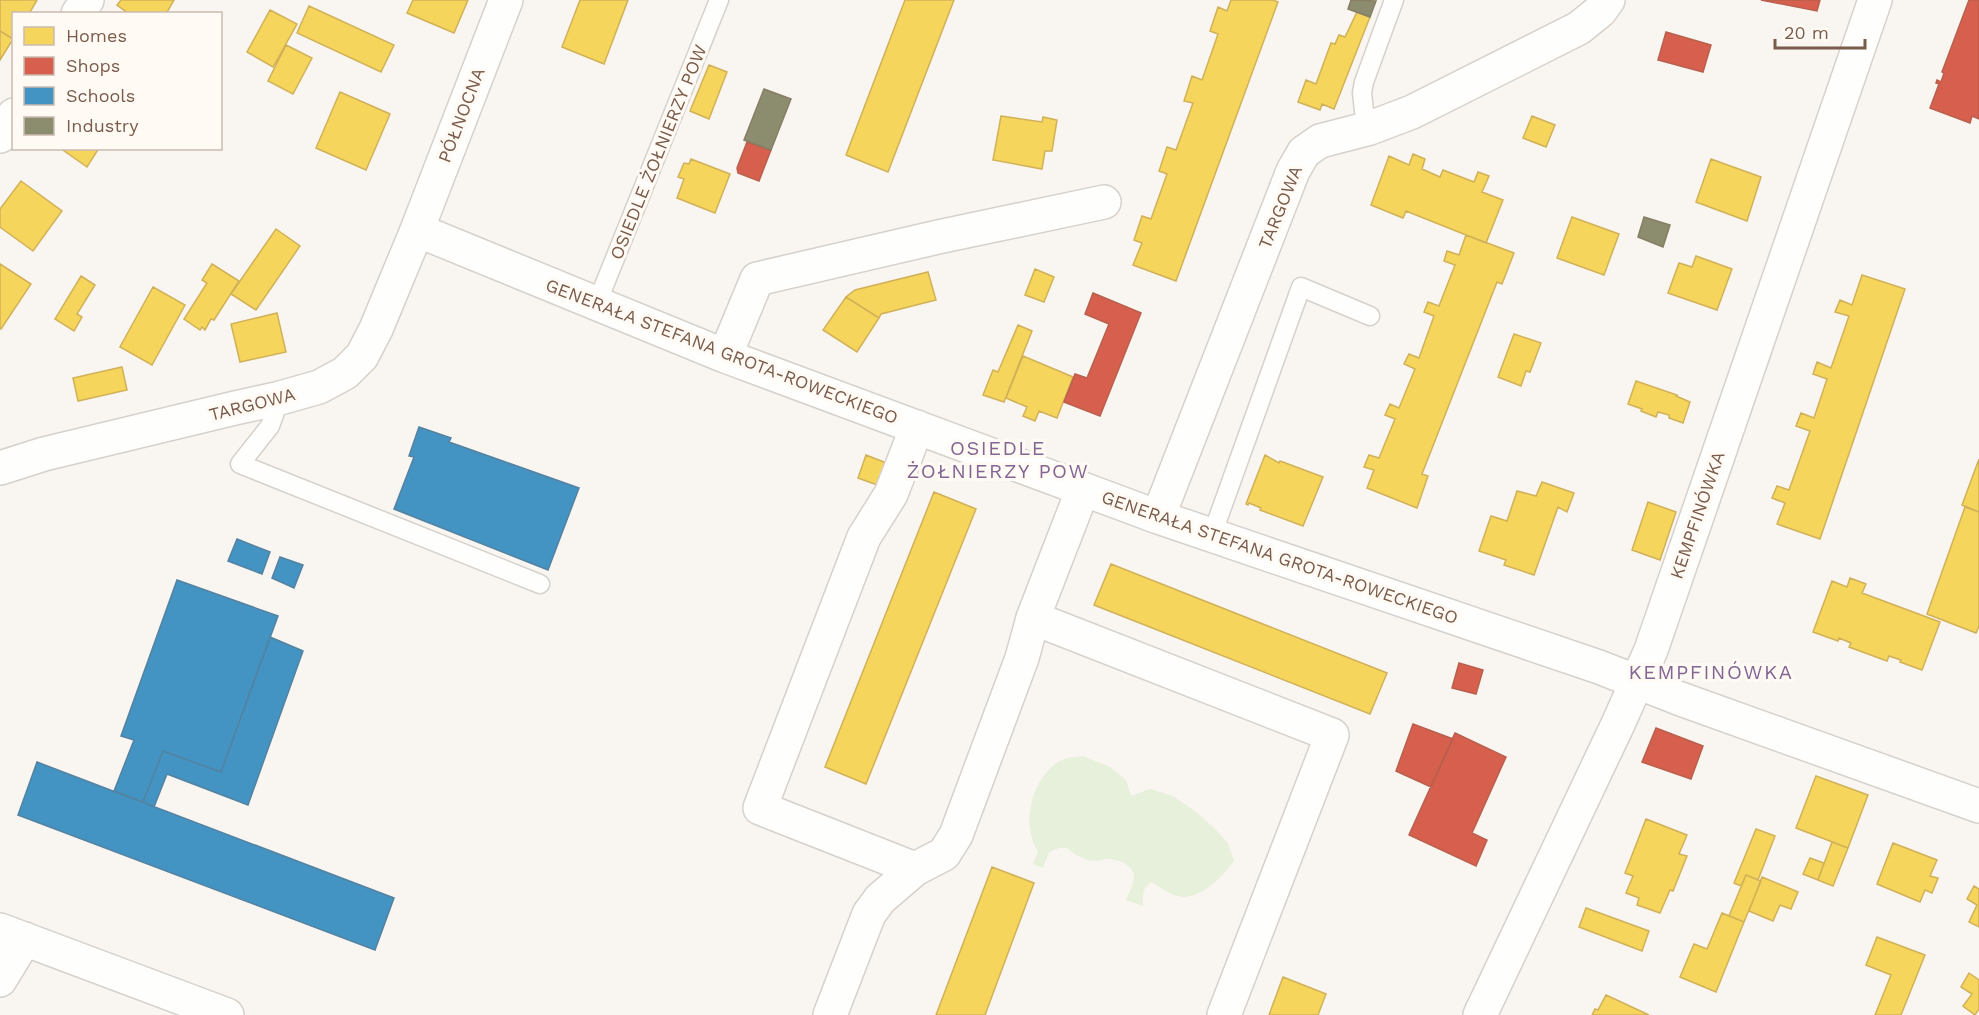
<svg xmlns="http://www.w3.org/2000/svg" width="1979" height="1015" font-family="'Work Sans',sans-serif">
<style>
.green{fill:#e7f0db}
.homes{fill:#f6d55c;stroke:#d1b158;stroke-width:1.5}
.shops{fill:#d6604d;stroke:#ba5f4d;stroke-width:1.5}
.schools{fill:#4393c3;stroke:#5482a0;stroke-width:1.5}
.industry{fill:#8c8c6e;stroke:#877e64;stroke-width:1.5}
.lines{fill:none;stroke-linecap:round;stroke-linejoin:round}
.service-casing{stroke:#d7d1cb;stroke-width:21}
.minor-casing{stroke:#d7d1cb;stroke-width:36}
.tertiary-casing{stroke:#d7d1cb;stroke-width:36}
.service{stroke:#fefefd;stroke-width:18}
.minor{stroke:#fefefd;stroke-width:33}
.tertiary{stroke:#fefefd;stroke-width:33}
.labels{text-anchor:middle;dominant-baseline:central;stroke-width:6;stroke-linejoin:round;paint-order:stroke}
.street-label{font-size:18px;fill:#7a5c4d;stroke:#fffaf3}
.neighbourhood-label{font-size:20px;letter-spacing:1.5px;fill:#846695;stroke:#fffaf3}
</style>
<rect width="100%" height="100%" fill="#f9f5f0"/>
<path class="green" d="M1083,756L1110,767L1126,780L1131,796L1150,789L1173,796L1196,812L1214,828L1228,843L1234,861C1222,877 1199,902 1177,896C1168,894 1160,887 1152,882C1142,887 1143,895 1143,906L1126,900C1129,893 1134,884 1134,876C1133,865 1118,859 1107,859C1100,860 1095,862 1088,860C1080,858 1073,853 1067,848H1059L1049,852L1043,868L1033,864L1038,851C1020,825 1032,777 1060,761C1066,757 1076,757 1083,756Z"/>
<path class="homes" d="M0,0H37L29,14H14L13,39L0,31Z
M121,0H174L166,14H129L117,5Z
M413,0H468L454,33L407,13Z
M580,0H628L604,64L562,47Z
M905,0H954L888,172L846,155Z
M1231,0H1273L1278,2L1176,281L1133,265L1142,243L1134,240L1142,216L1151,219L1167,174L1159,171L1167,147L1176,150L1193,103L1184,101L1192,76L1202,80L1218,34L1210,31L1218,7L1227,11Z
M309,6L394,45L381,72L297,33Z
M270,10L297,24L273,67L247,52Z
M1357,12L1370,17L1334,109L1322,104L1320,110L1298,102L1306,80L1316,84L1331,43L1335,44L1339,35L1345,37Z
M0,31L13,39L0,60Z
M286,45L312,58L293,94L268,81Z
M709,65L727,72L709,119L690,111Z
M340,92L390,114L366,170L316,148Z
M1001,116L1042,122L1043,117L1057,120L1052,151H1045L1042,169L993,160Z
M1532,116L1555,125L1546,147L1523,138Z
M60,148H99L87,167Z
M1413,154L1425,159L1422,169L1440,177L1443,170L1474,182L1478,172L1489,176L1482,192L1503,200L1486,243L1406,211L1403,218L1371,205L1389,156L1409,165Z
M691,159L730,174L715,213L677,198L684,179L678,177L684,163L689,164Z
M1711,159L1761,177L1747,221L1696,202Z
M21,181L62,211L33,251L0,227V209Z
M1572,217L1619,234L1604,275L1557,258Z
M276,229L300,246L256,310L231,294Z
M1466,235L1514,253L1502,284L1497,282L1422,474L1428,476L1417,508L1367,488L1374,470L1364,467L1369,455L1379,458L1395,419L1385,415L1390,404L1399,408L1415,369L1404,364L1409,354L1419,358L1434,316L1424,312L1428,302L1439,306L1455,265L1444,261L1447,251L1459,255Z
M1696,256L1732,269L1717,310L1668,293L1679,263L1692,267Z
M0,264L31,284L1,329L0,328Z
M212,264L239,281L214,320L211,319L205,330L202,327L200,330L184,319L207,283L202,280Z
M1035,269L1054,277L1044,302L1025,295Z
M928,272L936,300L881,314L879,318L846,297L855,290Z
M1862,275L1905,289L1820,539L1777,524L1785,503L1772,498L1777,486L1789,490L1810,431L1796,426L1801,413L1814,418L1827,379L1813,374L1817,362L1831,368L1849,316L1835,312L1840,300L1852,305Z
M81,276L95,285L77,314L82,317L74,331L55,319Z
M153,287L185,305L152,365L120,347Z
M846,297L879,318L857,352L823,330Z
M277,313L286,352L240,362L231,324Z
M1018,325L1032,331L1004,402L983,395L993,370L998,372Z
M1514,334L1541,343L1530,372L1526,371L1521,386L1498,377Z
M1023,356L1073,377L1057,418L1039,411L1035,421L1023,416L1027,407L1006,398Z
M122,367L127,390L78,401L73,378Z
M1636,381L1677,395L1676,396L1690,402L1683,423L1669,418V415L1658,412L1656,417L1641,411L1642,409L1628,404Z
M866,455L889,464L880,486L858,478Z
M1265,455L1279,463L1280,461L1323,477L1303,526L1260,510L1261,508L1249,503L1248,505L1246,504Z
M1979,459V512L1962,505Z
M1542,482L1574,493L1567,512L1558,507L1534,575L1504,565L1506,560L1479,551L1491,516L1507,521L1517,491L1536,496Z
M934,492L976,509L866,784L825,767Z
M1648,502L1676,512L1660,560L1632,550Z
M1965,507L1979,512V626L1976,633L1927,614Z
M1111,564L1387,673L1370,714L1094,605Z
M1850,578L1866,584L1862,593L1940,622L1922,670L1900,662L1901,660L1889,656L1887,661L1849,647L1851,643L1839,638L1838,641L1813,632L1832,581L1847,587Z
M1816,776L1868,795L1848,848L1796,828Z
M1646,819L1687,835L1679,854L1687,856L1673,891L1670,890L1660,913L1637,905L1639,898L1626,893L1633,876L1625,873Z
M1756,829L1775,836L1758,880L1746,875L1741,886L1734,883Z
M1832,842L1848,848L1833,886L1818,880Z
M1893,843L1937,860L1930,876L1938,878L1932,893L1925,890L1920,902L1877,884Z
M1810,858L1824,863L1818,880L1803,874Z
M992,867L1034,883L985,1015H936Z
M1746,875L1761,881L1744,922L1729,916Z
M1762,877L1798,892L1791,909L1780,905L1773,921L1749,911Z
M1974,886L1979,889V927L1969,922L1977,905L1967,899Z
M1586,908L1649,931L1642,951L1579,927Z
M1722,913L1744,922L1716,992L1680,977L1694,944L1707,949Z
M1877,937L1925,955L1901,1015H1875L1891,975L1866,965Z
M1969,973L1979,980V1009L1975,1015L1963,1006L1972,994L1961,987Z
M1283,977L1326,994L1318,1015H1269Z
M1606,995L1649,1015H1592L1595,1009L1598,1010Z"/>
<path class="shops" d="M1761,0H1820L1817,11Z
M1969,0H1979V119L1972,116L1970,123L1930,108L1939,84L1936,83L1937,80L1941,82L1944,73L1942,72Z
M1666,32L1711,45L1703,72L1658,60Z
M747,142L771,150L759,181L738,173L737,168Z
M1093,293L1141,313L1100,416L1064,402L1075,374L1087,378L1109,324L1085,314Z
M1459,663L1483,670L1476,694L1452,688Z
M1413,724L1453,739L1431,787L1396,771Z
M1656,728L1703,746L1691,779L1642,762Z
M1455,733L1506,757L1472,833L1487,840L1476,866L1409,835Z"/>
<path class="schools" d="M419,427L451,438L449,442L579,488L548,570L394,509L414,457L409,456Z
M237,539L270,552L262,574L228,561Z
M280,557L303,565L294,588L272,578Z
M177,580L278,616L221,772L163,751L143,802L114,791L134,740L121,736Z
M270,637L303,651L248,805L167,774L154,807L143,802L163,751L221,772Z
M37,762L394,898L375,950L18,815Z"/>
<path class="industry" d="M1351,0L1376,1L1370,17L1348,9Z
M764,89L791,99L771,150L744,140Z
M1644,217L1670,225L1663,247L1638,237Z"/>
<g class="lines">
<defs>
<path id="service" d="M1366,128L1362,93L1364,82L1394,0
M597,303L719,0
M280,398L270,426L240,464L540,584
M1212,535L1301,287L1370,316"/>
<path id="minor" d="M78,14L87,0
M0,136L14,115
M417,230L725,356L1158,517L1599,667L1678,698L1979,806
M725,356L757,279L938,237L1104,202
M917,427L891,494L864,537L760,808L915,869L944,854L956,835L1022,658L1033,618L1083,489
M0,468L44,454L235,408L280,398L319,387L345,373L362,356L376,329L417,230L506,0
M1158,517L1293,171L1304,152L1320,141L1370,128L1412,112L1579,28L1600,11L1608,0
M1033,618L1332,735L1224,1015
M0,980L25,939
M830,1015L869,914L880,899L915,869
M1480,1015L1618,724L1651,650L1875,0"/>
<path id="tertiary" d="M0,930L227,1015"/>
</defs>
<use href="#service" class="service-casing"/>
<use href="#minor" class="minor-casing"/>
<use href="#tertiary" class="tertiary-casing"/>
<use href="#service" class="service"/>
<use href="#minor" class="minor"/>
<use href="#tertiary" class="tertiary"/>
</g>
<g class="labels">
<g class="street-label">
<text transform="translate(461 115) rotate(-69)">PÓŁNOCNA</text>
<text transform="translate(658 152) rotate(-68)">OSIEDLE ŻOŁNIERZY POW</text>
<text transform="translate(1280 207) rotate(-68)">TARGOWA</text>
<text transform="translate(722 351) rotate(21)">GENERAŁA STEFANA GROTA-ROWECKIEGO</text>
<text transform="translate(252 404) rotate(-14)">TARGOWA</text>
<text transform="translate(1697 515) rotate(-71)">KEMPFINÓWKA</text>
<text transform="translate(1280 557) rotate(19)">GENERAŁA STEFANA GROTA-ROWECKIEGO</text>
</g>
<g class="neighbourhood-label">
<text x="998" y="448">OSIEDLE<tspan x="998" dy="23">ŻOŁNIERZY POW</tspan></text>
<text x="1711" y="672">KEMPFINÓWKA</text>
</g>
</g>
<rect x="12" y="12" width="210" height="138" fill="#fffaf3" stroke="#cabbb1" stroke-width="1.5"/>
<rect x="24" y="27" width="30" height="18" fill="#f6d55c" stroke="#cabbb1" stroke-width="1.5"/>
<text x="66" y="42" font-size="18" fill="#7a5c4d">Homes</text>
<rect x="24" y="57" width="30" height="18" fill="#d6604d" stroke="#cabbb1" stroke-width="1.5"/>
<text x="66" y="72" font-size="18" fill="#7a5c4d">Shops</text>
<rect x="24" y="87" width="30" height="18" fill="#4393c3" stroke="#cabbb1" stroke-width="1.5"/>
<text x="66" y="102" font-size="18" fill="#7a5c4d">Schools</text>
<rect x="24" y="117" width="30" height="18" fill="#8c8c6e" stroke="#cabbb1" stroke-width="1.5"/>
<text x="66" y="132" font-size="18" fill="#7a5c4d">Industry</text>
<path d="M1775 39v9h90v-9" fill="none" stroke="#7a5c4d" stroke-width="3"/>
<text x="1784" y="39" font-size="18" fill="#7a5c4d" stroke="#fffaf3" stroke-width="4.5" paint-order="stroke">20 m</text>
</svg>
